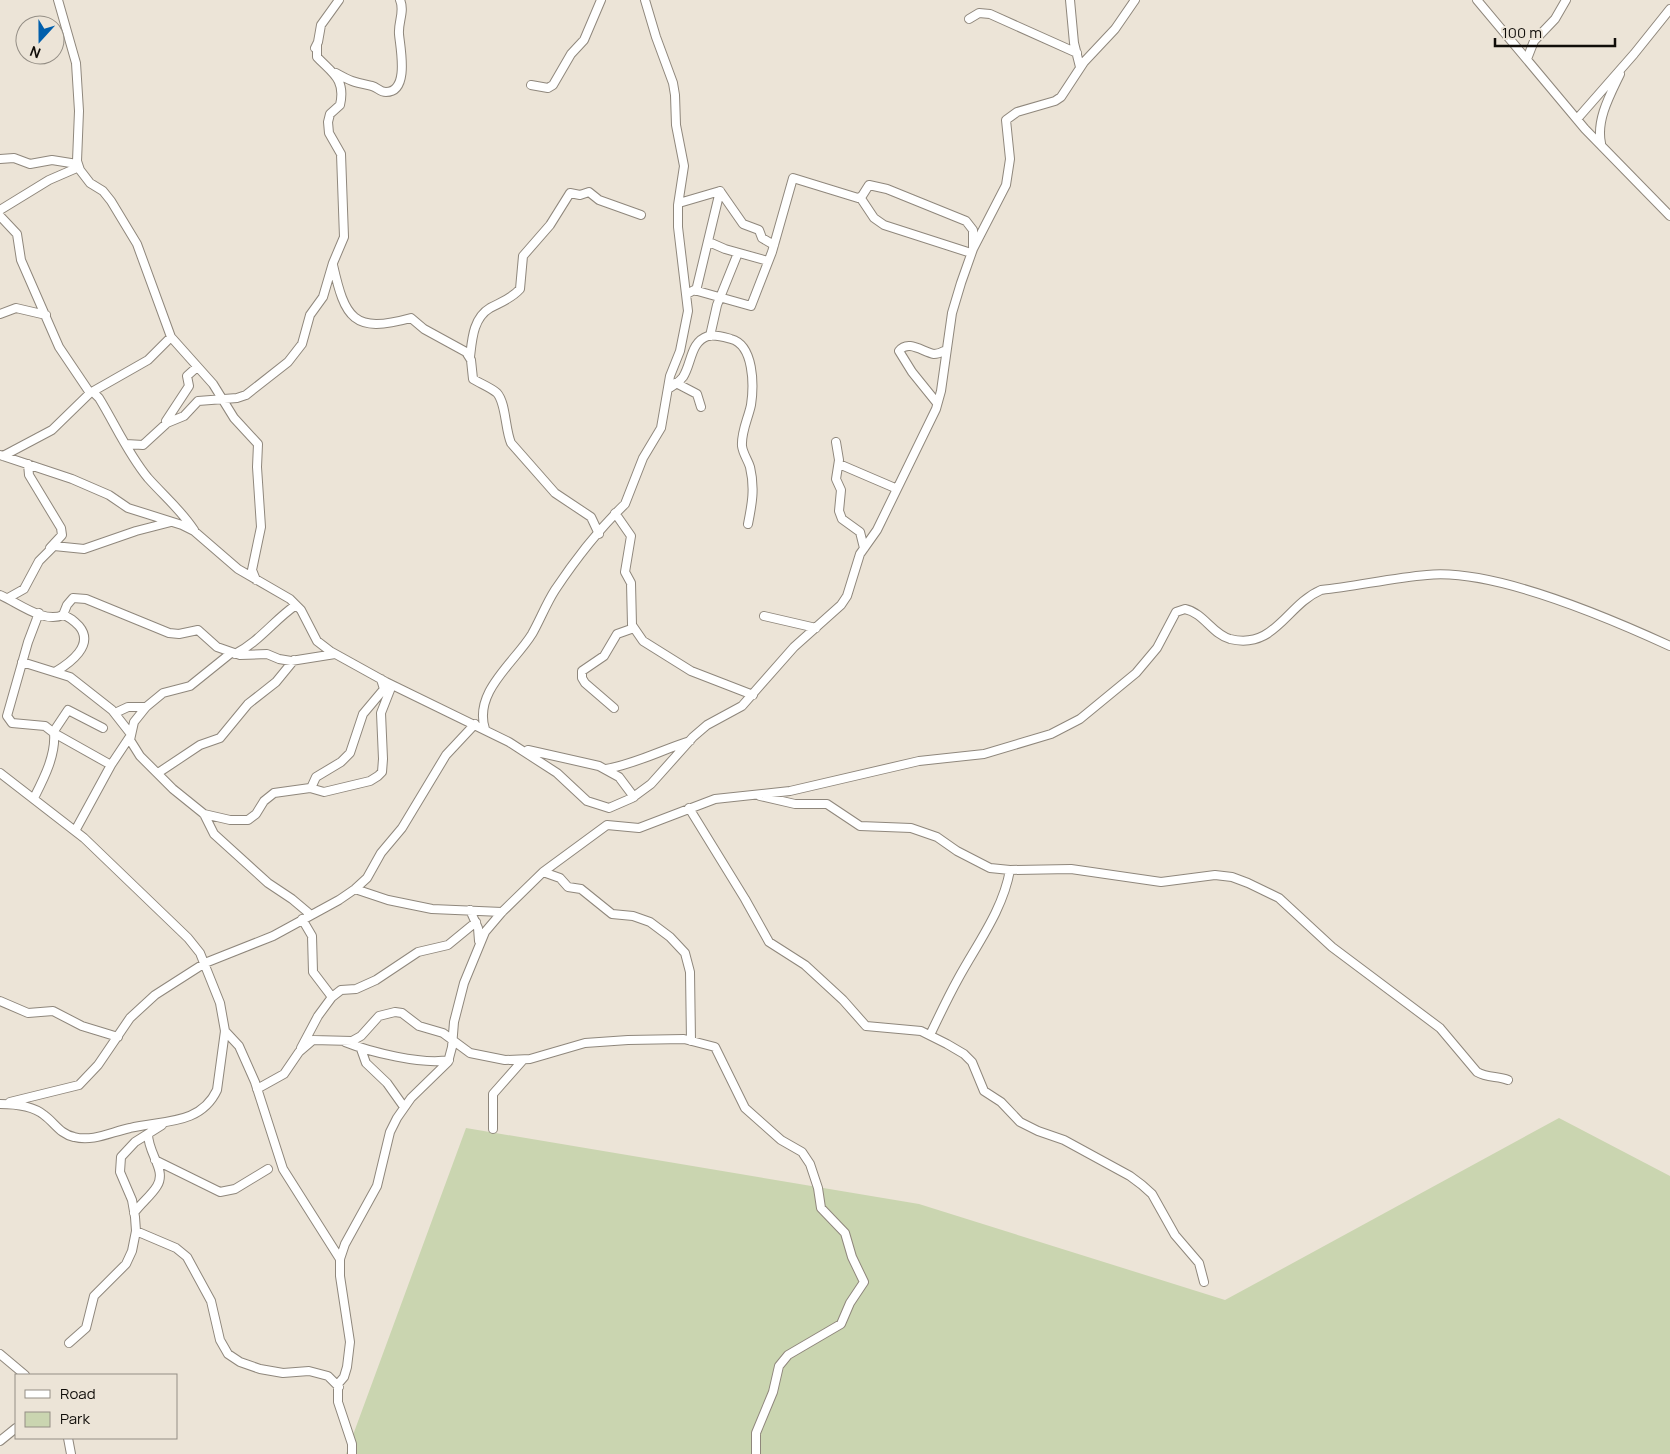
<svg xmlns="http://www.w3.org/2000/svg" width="1670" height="1454" font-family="Manrope,sans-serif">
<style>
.green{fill:#cad5b0}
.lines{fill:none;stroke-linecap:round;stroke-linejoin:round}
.minor-casing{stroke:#8f877c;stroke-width:10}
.minor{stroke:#fff;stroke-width:8}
</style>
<rect width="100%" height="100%" fill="#ece4d7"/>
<path class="green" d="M1559,1118L1670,1176V1454H346L466,1128L919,1204L1225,1300Z"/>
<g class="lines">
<defs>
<path id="minor" d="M58,0L76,63L79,111L77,161L80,170L90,183L103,191L111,201L137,244L171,337L213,384L234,418L258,444L257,467L261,527L252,570L256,580
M1070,0L1074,43L1080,67
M1477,0L1585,129L1670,216
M969,19L979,13L990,14L1077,53
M315,48L318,42L321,25L339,0
M1527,59L1534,41L1555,19L1566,0
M336,73C352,82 354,82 372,86C377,87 380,92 386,92C410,92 400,47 399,34C398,22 405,11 400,0
M531,85L548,88L553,85L571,54L584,40L601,0
M1577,119L1634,54L1670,9
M1601,143C1596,120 1610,95 1620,74
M0,159L14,158L30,164L52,160L77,164
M860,197L874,218L884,225L971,253
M679,203L720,191L743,224L759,230L762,238L774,245
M0,210L49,180L79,167
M0,216L17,234L21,260L59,347L90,393
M709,242L725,249L768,261
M333,265C345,318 353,334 411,318L424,329L466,352L471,360L473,379C481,384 490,387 497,393C506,403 505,429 511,443L555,493L591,517L599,534
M696,291L720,191
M687,294L694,290L751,306L772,252L793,178L858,198L862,196L869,185L887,189L966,221L973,230V247
M0,314L16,308L46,315
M710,336L717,305L738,253
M470,357C472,340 473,318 490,308C501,302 511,299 520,289L523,256L550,225L570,193L580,195L589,192L599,200L641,215
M676,383L697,394L701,407
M668,389C673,386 679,382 683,377C692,363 690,342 708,336C715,334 724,337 731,339C754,345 754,385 751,405C748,419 741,432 742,446C743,454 748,460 750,467C755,488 752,504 748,524
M93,392L99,398C115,424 128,454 148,478C164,496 181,510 194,530
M937,403L912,372L899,351C908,339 923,352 934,354C939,354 942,352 946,350
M166,421L189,386L187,376L197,367
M836,442L839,460L836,479L841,490L839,511L842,519L860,532L864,548
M126,444L143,445L167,423L184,416L198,401L237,398L246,395L288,362L302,344L310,315L323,297L333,263L344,237L341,154L329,133L328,122L330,114L340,105C346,79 332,73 317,57V45
M0,455L72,479L109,495L128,508L182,525L194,531L238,569L290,599L301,610L317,641L330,651L386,682L509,742L557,773L587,801L609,808L632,798L651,784L693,737L707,725L742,706L794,647L841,605L847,596L860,554L877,530L936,409L941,391L952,313L961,283L973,249L1006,185L1010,159L1006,120L1017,112L1055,101L1061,97L1084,62L1115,29L1135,0
M3,456L52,430L90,393L148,360L171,337
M28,464L29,475L61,528L62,535L50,548
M839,464L895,488
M615,513L631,536L625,572L631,583L632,625L643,641L691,671L753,695
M0,595C17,602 44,624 63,615L67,605L73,598L86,599L169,633L179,634L198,630L217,647L240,655L267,654L279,659L291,661L335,654
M8,598L24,589L39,561L54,546L84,549L136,531L171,522
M764,616L816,628
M231,653L190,686L163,693L146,707L134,722L130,740L140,756L173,789L204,814L214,834L268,883L292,899L311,915
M235,654C260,641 274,620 296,605
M22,662L70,677L112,710L130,733
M55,672C70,663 95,645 79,626C74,621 70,617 63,615
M614,708L585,683L582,678V671L604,656L617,634L634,628
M115,713L128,707H146
M485,729C473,692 515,662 532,634C540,620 546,604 555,590C575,560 599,529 625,504L643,458L661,428L670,376L680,351L688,311L678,227V205L684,166L676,125L675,95L673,83L656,37L645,0
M54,731L68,710L103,728
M54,733L111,765
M528,750L599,766L619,777L634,797
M606,769C636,764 661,750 690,741
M0,773L84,838L188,938L200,953L220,1003L225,1031L217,1090C200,1126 161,1120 130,1128C111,1132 93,1142 74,1137C60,1134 55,1123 44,1115C32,1105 14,1104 0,1104
M158,773L200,745L220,738L248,704L276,682L294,660
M311,788L316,777L341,762L350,753L363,714L384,689L381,679
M760,796L795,804H827L860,826L911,828L937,837L957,851L990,868L1010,870L1071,869L1161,882L1215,875L1232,877L1248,883L1279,898L1332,947L1440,1028L1477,1072C1487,1078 1498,1076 1508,1080
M34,798C44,778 56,755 54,733L45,726L12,723L7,716L28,642L39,613
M689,808L745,899L769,942L805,965L843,1000L866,1026L921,1031L947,1044L964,1054L972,1062L984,1091L1001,1102L1020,1122L1038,1131L1064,1140L1130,1176L1142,1185L1152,1194L1175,1235L1199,1263L1204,1282
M204,814L230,820H248L256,814L264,801L274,793L310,788L324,792L370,781L378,776L382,772L383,759L381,713L392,685
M75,831L111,765L129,738
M543,872L560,878L568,887L581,889L612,914L633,916L650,922L670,937L685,953L690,972L691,1041
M355,889L388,900L432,909L502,912
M470,910L478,928L479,941
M302,919L312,936L313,972L332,997
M0,1001L28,1013L53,1011L82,1026L118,1037
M225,1031L239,1046L255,1082L283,1169L340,1259
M930,1035C939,1016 948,997 958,979C977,944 1003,910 1010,870
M345,1042C370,1052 422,1065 449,1060
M301,1048L318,1016L332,997L341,990L356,989L376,980L418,952L448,945L476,922
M361,1049L366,1063L387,1083L404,1107
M257,1089L284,1074L299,1052L313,1040L352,1041L361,1036L379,1016L395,1012L402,1013L419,1026L443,1033L470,1053L505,1060L530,1059L585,1043L628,1040L684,1039L715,1047L745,1108L781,1140L802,1152L810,1164L818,1188L821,1208L845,1233L852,1257L864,1282L850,1303L841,1324L788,1355L779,1366L773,1392L756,1433V1454
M10,1102L79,1085L98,1065L130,1018L155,995L205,963L273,936L339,900L355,889L367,878L381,853L402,828L446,755L475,724
M493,1129V1094L523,1060
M155,1160L220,1192L235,1189L268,1169
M134,1213C141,1203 151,1196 157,1186C167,1170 148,1154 148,1134
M136,1231L176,1248L187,1257L211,1301L220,1340L228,1354L240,1362L260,1369L283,1373L309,1371L328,1376L339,1387
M69,1343L86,1328L94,1296L126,1264L132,1251L136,1231L135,1217L132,1200L120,1172L121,1157L135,1142L162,1125
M0,1354L25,1375
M68,1438L71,1454
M0,1441L16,1428
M352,1454V1444L338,1402V1384L344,1377L347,1367L350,1342L340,1276V1259L345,1244L377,1186L390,1132L397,1118L411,1098L448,1062L452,1047L454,1022L464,983L485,932L502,912L543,872L607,825L639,828L715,799L790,791L919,761L984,754L1051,734L1080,719L1136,673L1157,648L1176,612L1185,609C1204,613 1212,634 1230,639C1275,650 1286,605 1321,590C1357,586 1392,578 1427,575C1493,568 1609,618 1670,646"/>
</defs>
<use href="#minor" class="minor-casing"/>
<use href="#minor" class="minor"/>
</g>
<rect x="15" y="1374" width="162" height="65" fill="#ece4d7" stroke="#948e85"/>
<rect x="25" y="1390" width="25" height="8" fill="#ffffff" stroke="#948e85"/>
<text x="60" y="1399" font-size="15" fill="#100d09">Road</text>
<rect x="25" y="1412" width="25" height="15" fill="#cad5b0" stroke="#948e85"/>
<text x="60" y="1424" font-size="15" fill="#100d09">Park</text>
<g transform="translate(40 40) rotate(201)"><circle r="24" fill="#ece4d7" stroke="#948e85"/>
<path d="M0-4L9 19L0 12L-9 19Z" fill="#015fac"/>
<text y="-8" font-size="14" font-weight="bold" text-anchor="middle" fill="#100d09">N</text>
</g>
<path d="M1495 38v8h120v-8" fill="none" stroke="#100d09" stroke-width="2.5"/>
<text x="1502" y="38" font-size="15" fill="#100d09" stroke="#ece4d7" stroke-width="4" paint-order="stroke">100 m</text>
</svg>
